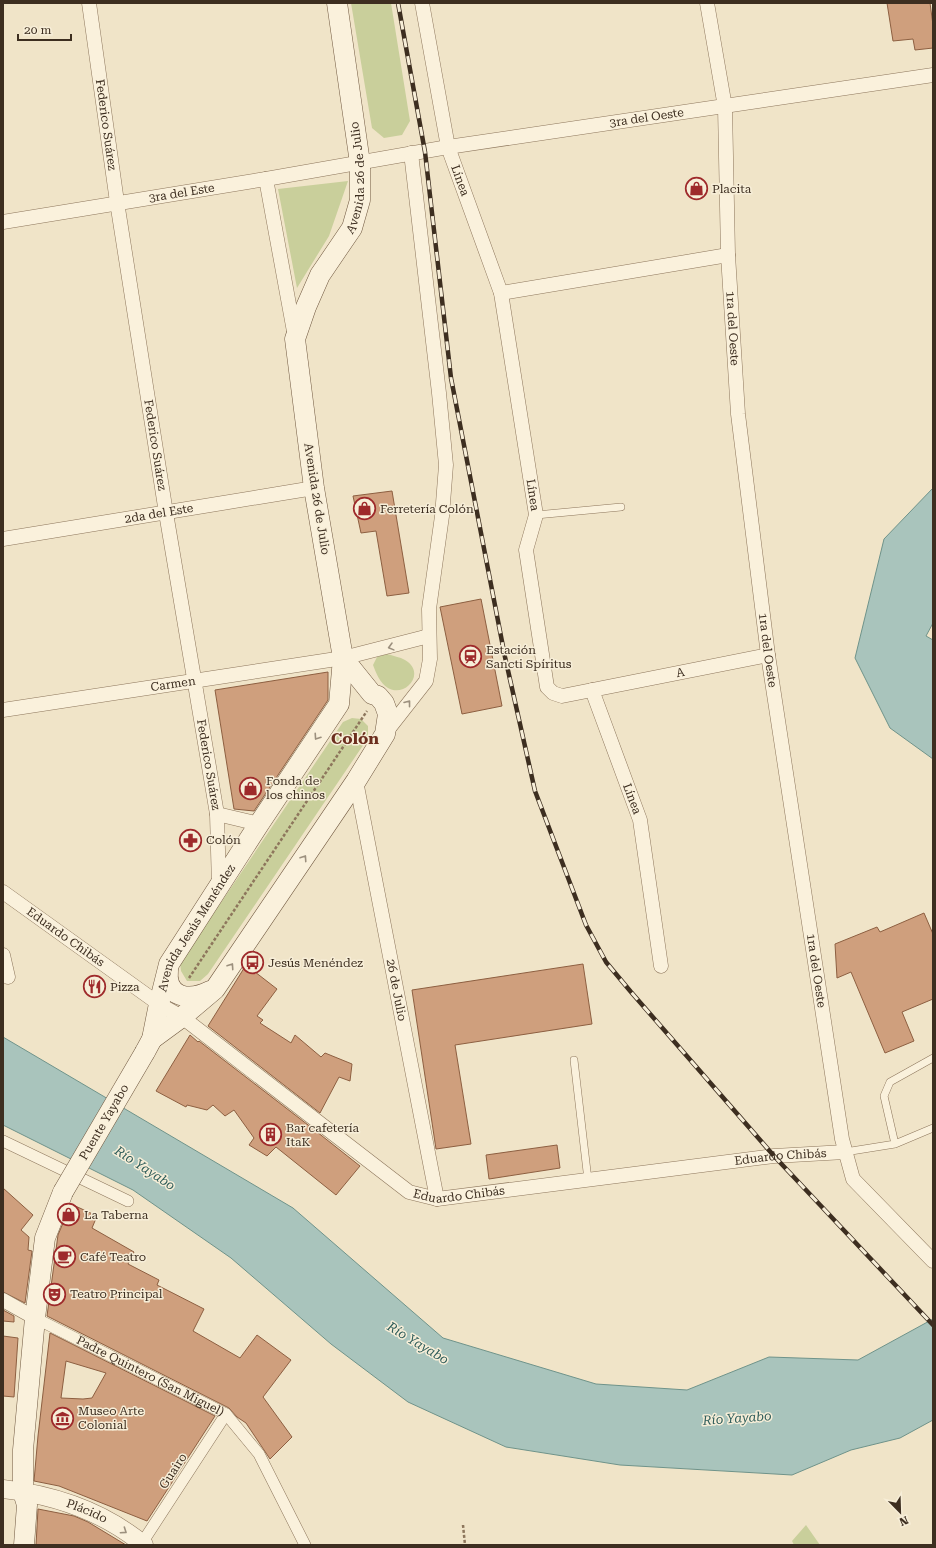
<svg xmlns="http://www.w3.org/2000/svg" width="936" height="1548" font-family="'Roboto Serif',serif">
<style>
.green{fill:#c9cf9b}
.water{fill:#a9c4bc;stroke:#6f938a}
.building{fill:#cf9f7d;stroke:#8d5f41;fill-rule:evenodd}
.lines{fill:none;stroke-linecap:round;stroke-linejoin:round}
.service-casing{stroke:#8d765c;stroke-width:8}
.pedestrian-casing{stroke:#8d765c;stroke-width:12}
.minor-casing{stroke:#8d765c;stroke-width:15}
.tertiary-casing{stroke:#8d765c;stroke-width:19}
.secondary-casing{stroke:#6f573f;stroke-width:21}
.path{stroke:#8d765c;stroke-width:2.5;stroke-dasharray:3 2;stroke-linecap:butt}
.service{stroke:#faf1dc;stroke-width:7}
.pedestrian{stroke:#faf1dc;stroke-width:11}
.minor{stroke:#faf1dc;stroke-width:14}
.tertiary{stroke:#faf1dc;stroke-width:18}
.secondary{stroke:#faf1dc;stroke-width:20}
.rail-casing{stroke:#3d2e20;stroke-width:4.5}
.rail{stroke:#f7eed8;stroke-width:3;stroke-dasharray:9;stroke-linecap:butt}
.secondary-bridge-casing{stroke:#6f573f;stroke-width:21;stroke-linecap:butt}
.secondary-bridge{stroke:#faf1dc;stroke-width:20}
.oneway{stroke:#9c907e}
.labels{text-anchor:middle;dominant-baseline:central;stroke-width:3;stroke-linejoin:round;paint-order:stroke}
.street-label{font-size:12px;fill:#3d2e20;stroke:#f7eed8}
.poi-label{font-size:12px;fill:#3d2e20;stroke:#f7eed8;text-anchor:start}
.water-label{font-size:13px;font-style:italic;fill:#2f5d5a;stroke:#f7eed8}
.district-label{font-size:16px;font-weight:bold;fill:#6b2e1e;stroke:#f7eed8}
</style>
<rect width="100%" height="100%" fill="#f0e4c8"/>
<path class="green" d="M351,3H391L410,121L402,135L384,138L372,128Z
M348,181L329,236L297,288L278,189Z
M387,654C393,656 400,657 405,660C427,673 405,698 388,688C380,683 376,673 373,665L377,657Z
M352,718L361,719L368,726V738L208,974L200,981H187L181,971L180,963L343,722Z
M806,1525L820,1545H794L792,1541Z"/>
<path class="water" d="M933,488V623L926,636L933,640V759L890,728L855,658L884,539Z
M3,1037L293,1208L443,1338L596,1384L687,1390L769,1357L858,1360L933,1319V1420L900,1438L851,1450L792,1475L620,1465L506,1447L408,1402L331,1344L231,1258L133,1190L3,1125Z"/>
<path class="building" d="M887,3H930L933,25V48L915,50L913,39L893,41Z
M392,491L409,593L387,596L376,531L361,533L353,496Z
M481,599L502,706L462,714L440,607Z
M328,672V700L254,811L234,809L215,690Z
M924,913L933,934V999L902,1012L914,1041L885,1053L851,972L837,978L835,944L877,927L880,932Z
M583,964L592,1024L455,1045L471,1144L436,1149L412,990Z
M246,965L277,989L257,1016L263,1020L260,1023L291,1043L295,1035L321,1057L325,1053L352,1064L350,1081L339,1077L320,1113L208,1026Z
M190,1035L198,1042L199,1041L312,1128L360,1166L336,1195L276,1147L267,1156L249,1145L254,1138L234,1110L225,1116L213,1105L207,1110L187,1105L186,1107L156,1091Z
M557,1145L560,1168L489,1179L486,1155Z
M3,1188L33,1215L21,1230L29,1237L28,1250L32,1251L25,1303L3,1292Z
M71,1204L97,1216L92,1228L134,1252L128,1264L159,1280L157,1285L204,1309L193,1331L240,1358L257,1335L291,1360L263,1397L292,1437L270,1459L246,1423L237,1417L229,1408L47,1316L58,1235Z
M3,1310L14,1316V1322L3,1321Z
M50,1333L215,1416L147,1521L59,1486L34,1481L38,1436ZM66,1361L106,1373L92,1398L83,1399L61,1398Z
M3,1336L18,1338L14,1397L3,1396Z
M38,1509L74,1516L88,1522L126,1545H36Z"/>
<g class="lines">
<defs>
<path id="service" d="M536,515L621,507
M574,1060L588,1180
M895,1144L884,1096L890,1082L933,1058
M845,1152L895,1144L933,1128"/>
<g id="pedestrian">
<path d="M3,1141L128,1201"/>
<path id="s1" d="M35,1318L226,1414L259,1454L305,1545"/>
<path d="M142,1543L226,1414"/>
</g>
<g id="minor">
<path id="s2" d="M89,3L117,202L166,513L217,814L219,886"/>
<path id="s3" d="M422,3L448,147L501,293L536,515L526,550L547,687L553,693L562,696L768,655"/>
<path id="s4" d="M707,3L725,107L728,255L738,414L768,655L842,1139L853,1179L933,1261"/>
<path d="M266,179L295,337"/>
<path id="s5" d="M3,222L266,179L448,147L933,75"/>
<path d="M501,293L728,255"/>
<path id="s6" d="M3,539L314,488"/>
<path id="s7" d="M592,690L640,820L661,966"/>
<path id="s8" d="M3,710L343,658L429,636"/>
<path d="M386,732L426,681L430,659L429,609L442,516L446,465L439,393L411,153"/>
<path id="s9" d="M356,781L437,1199"/>
<path d="M217,814L259,824"/>
<path id="s10" d="M3,892L159,1004L182,1017L409,1192L437,1199L774,1156L845,1152"/>
<path d="M3,955L8,977"/>
<path d="M3,1300L35,1318"/>
</g>
<g id="tertiary">
<path id="s11" d="M3,1489C55,1495 103,1511 144,1545"/>
</g>
<g id="secondary">
<path d="M168,970C165,999 190,1001 210,991"/>
<path d="M152,1039L182,1017L215,989L356,781L385,734L388,714L384,703L378,696L372,694L343,658"/>
<path id="s12" d="M145,1052L152,1039L159,1004L169,964L259,824L339,704L343,658L314,488L295,339L306,307L320,275L352,228L360,200V163L337,3"/>
<path d="M24,1545L27,1505L23,1492V1450L35,1318L45,1238L63,1192"/>
</g>
</defs>
<use href="#service" class="service-casing"/>
<use href="#pedestrian" class="pedestrian-casing"/>
<use href="#minor" class="minor-casing"/>
<use href="#tertiary" class="tertiary-casing"/>
<use href="#secondary" class="secondary-casing"/>
<path class="path" d="M189,978L367,711
M463,1525L465,1545"/>
<use href="#service" class="service"/>
<use href="#pedestrian" class="pedestrian"/>
<use href="#minor" class="minor"/>
<use href="#tertiary" class="tertiary"/>
<use href="#secondary" class="secondary"/>
<defs>
<path id="rail" d="M398,3L425,152L451,378L505,657L535,791L586,925L606,962L631,992L774,1156L933,1325"/>
</defs>
<use href="#rail" class="rail-casing"/>
<use href="#rail" class="rail"/>
<defs>
<g id="secondary-bridge">
<path id="s13" d="M63,1192L145,1052"/>
</g>
</defs>
<use href="#secondary-bridge" class="secondary-bridge-casing"/>
<use href="#secondary-bridge" class="secondary-bridge"/>
</g>
<defs><path id="oneway-chevron" d="M-2-3.5L2.5 0L-2 3.5" fill="none" stroke-width="1.6" stroke-linecap="round" stroke-linejoin="round"/></defs>
<g class="oneway">
<use href="#oneway-chevron" transform="translate(391 647) rotate(165)"/>
<use href="#oneway-chevron" transform="translate(408 703) rotate(-52)"/>
<use href="#oneway-chevron" transform="translate(317 737) rotate(124)"/>
<use href="#oneway-chevron" transform="translate(304 858) rotate(-56)"/>
<use href="#oneway-chevron" transform="translate(231 966) rotate(-56)"/>
<use href="#oneway-chevron" transform="translate(124 1531) rotate(34)"/>
</g>
<defs>
<symbol id="shop-ring" viewBox="-11 -11 22 22"><circle r="9.5" fill="#f7eed8" stroke="#9e2a2b" stroke-width="1.5"/><path d="M-5-2.5h2.3a2.7 3.5 0 0 1 5.4 0H5L5.5 6h-11ZM-1.5-2.5h3a1.5 2.3 0 0 0-3 0Z" fill="#9e2a2b"/></symbol>
<symbol id="station-ring" viewBox="-11 -11 22 22"><circle r="9.5" fill="#f7eed8" stroke="#9e2a2b" stroke-width="1.5"/><path d="M-3-6H3Q5-6 5-4V2Q5 4 3 4L4.5 6H3L1.5 4h-3L-3 6H-4.5L-3 4Q-5 4-5 2V-4Q-5-6-3-6ZM-3.5-4v3h7v-3ZM-3.5 1v1.5H-2V1ZM2 1v1.5H3.5V1Z" fill="#9e2a2b"/></symbol>
<symbol id="pharmacy-ring" viewBox="-11 -11 22 22"><circle r="9.5" fill="#f7eed8" stroke="#9e2a2b" stroke-width="1.5"/><path d="M-2-6h4v4h4v4h-4v4h-4v-4h-4v-4h4Z" fill="#9e2a2b"/></symbol>
<symbol id="bus-ring" viewBox="-11 -11 22 22"><circle r="9.5" fill="#f7eed8" stroke="#9e2a2b" stroke-width="1.5"/><path d="M-5-6H5V4H4V6H2V4H-2V6H-4V4H-5ZM-3.5-4V0h7V-4ZM-3.5 1.2v1.5H-2V1.2ZM2 1.2v1.5H3.5V1.2Z" fill="#9e2a2b"/></symbol>
<symbol id="restaurant-ring" viewBox="-11 -11 22 22"><circle r="9.5" fill="#f7eed8" stroke="#9e2a2b" stroke-width="1.5"/><path d="M-5-6h1v4h1v-4h1v4h1v-4h1v5L-1.5 .5V6h-2V.5L-5-1ZM5-6V6H3V1.5H1.5Q1.5-4 5-6Z" fill="#9e2a2b"/></symbol>
<symbol id="building-ring" viewBox="-11 -11 22 22"><circle r="9.5" fill="#f7eed8" stroke="#9e2a2b" stroke-width="1.5"/><path d="M-4-6H4V6H1V3H-1V6H-4ZM-2.5-4.3h1.7v1.8h-1.7ZM.8-4.3h1.7v1.8H.8ZM-2.5-1h1.7V.8h-1.7ZM.8-1h1.7V.8H.8Z" fill="#9e2a2b"/></symbol>
<symbol id="cafe-ring" viewBox="-11 -11 22 22"><circle r="9.5" fill="#f7eed8" stroke="#9e2a2b" stroke-width="1.5"/><path d="M-5.5-4.5H6V0H3Q3 3.5 0 3.5H-2.5Q-5.5 3.5-5.5 0ZM3-3.2v2h1.7v-2ZM-6 4.5H4V6H-6Z" fill="#9e2a2b"/></symbol>
<symbol id="theatre-ring" viewBox="-11 -11 22 22"><circle r="9.5" fill="#f7eed8" stroke="#9e2a2b" stroke-width="1.5"/><path d="M-5-5.5Q0-4 5-5.5V0Q5 5 0 6Q-5 5-5 0ZM-3.3-2.5H-1v1.5H-3.3ZM1-2.5H3.3v1.5H1ZM-2.8 1Q0 5.5 2.8 1Z" fill="#9e2a2b"/></symbol>
<symbol id="museum-ring" viewBox="-11 -11 22 22"><circle r="9.5" fill="#f7eed8" stroke="#9e2a2b" stroke-width="1.5"/><path d="M0-6L6-3V-2H-6V-3ZM-5-1h2V3h-2ZM-1-1h2V3h-2ZM3-1h2V3H3ZM-6 4H6V6H-6Z" fill="#9e2a2b"/></symbol>
</defs>
<g fill-rule="evenodd">
<use href="#shop-ring" x="684" y="176" width="25" height="25"/>
<use href="#shop-ring" x="352" y="496" width="25" height="25"/>
<use href="#station-ring" x="458" y="644" width="25" height="25"/>
<use href="#shop-ring" x="238" y="776" width="25" height="25"/>
<use href="#pharmacy-ring" x="178" y="828" width="25" height="25"/>
<use href="#bus-ring" x="240" y="950" width="25" height="25"/>
<use href="#restaurant-ring" x="82" y="974" width="25" height="25"/>
<use href="#building-ring" x="258" y="1122" width="25" height="25"/>
<use href="#shop-ring" x="56" y="1202" width="25" height="25"/>
<use href="#cafe-ring" x="52" y="1244" width="25" height="25"/>
<use href="#theatre-ring" x="42" y="1282" width="25" height="25"/>
<use href="#museum-ring" x="50" y="1406" width="25" height="25"/>
</g>
<g class="labels">
<g class="street-label">
<text stroke="none"><textPath href="#s5" startOffset="652">3ra del Oeste</textPath></text>
<text stroke="none"><textPath href="#s2" startOffset="123">Federico Suárez</textPath></text>
<text stroke="none"><textPath href="#s12" startOffset="948">Avenida 26 de Julio</textPath></text>
<text stroke="none"><textPath href="#s3" startOffset="182">Línea</textPath></text>
<text stroke="none"><textPath href="#s5" startOffset="181">3ra del Este</textPath></text>
<text stroke="none"><textPath href="#s4" startOffset="327">1ra del Oeste</textPath></text>
<text stroke="none"><textPath href="#s2" startOffset="447">Federico Suárez</textPath></text>
<text stroke="none"><textPath href="#s3" startOffset="506">Línea</textPath></text>
<text transform="translate(317 499) rotate(81)">Avenida 26 de Julio</text>
<text stroke="none"><textPath href="#s6" startOffset="158">2da del Este</textPath></text>
<text stroke="none"><textPath href="#s4" startOffset="651">1ra del Oeste</textPath></text>
<text stroke="none"><textPath href="#s3" startOffset="840">A</textPath></text>
<text stroke="none"><textPath href="#s8" startOffset="172">Carmen</textPath></text>
<text stroke="none"><textPath href="#s2" startOffset="771">Federico Suárez</textPath></text>
<text stroke="none"><textPath href="#s7" startOffset="116">Línea</textPath></text>
<text stroke="none"><textPath href="#s12" startOffset="136">Avenida Jesús Menéndez</textPath></text>
<text stroke="none"><textPath href="#s10" startOffset="77">Eduardo Chibás</textPath></text>
<text stroke="none"><textPath href="#s4" startOffset="975">1ra del Oeste</textPath></text>
<text stroke="none"><textPath href="#s9" startOffset="213">26 de Julio</textPath></text>
<text stroke="none"><textPath href="#s13" startOffset="81">Puente Yayabo</textPath></text>
<text stroke="none"><textPath href="#s10" startOffset="880">Eduardo Chibás</textPath></text>
<text stroke="none"><textPath href="#s10" startOffset="556">Eduardo Chibás</textPath></text>
<text stroke="none"><textPath href="#s1" startOffset="129">Padre Quintero (San Miguel)</textPath></text>
<text transform="translate(173 1471) rotate(-57)">Guairo</text>
<text stroke="none"><textPath href="#s11" startOffset="87">Plácido</textPath></text>
</g>
<g class="poi-label">
<text x="712" y="189">Placita</text>
<text x="380" y="509">Ferretería Colón</text>
<text x="486" y="650">Estación<tspan x="486" dy="14">Sancti Spíritus</tspan></text>
<text x="266" y="781">Fonda de<tspan x="266" dy="14">los chinos</tspan></text>
<text x="206" y="840">Colón</text>
<text x="268" y="963">Jesús Menéndez</text>
<text x="110" y="987">Pizza</text>
<text x="286" y="1128">Bar cafetería<tspan x="286" dy="14">ItaK</tspan></text>
<text x="84" y="1215">La Taberna</text>
<text x="80" y="1257">Café Teatro</text>
<text x="70" y="1294">Teatro Principal</text>
<text x="78" y="1411">Museo Arte<tspan x="78" dy="14">Colonial</tspan></text>
</g>
<g class="water-label">
<text transform="translate(145 1168) rotate(33)">Río Yayabo</text>
<text transform="translate(418 1343) rotate(31)">Río Yayabo</text>
<text transform="translate(737 1418) rotate(-4)">Río Yayabo</text>
</g>
<g class="district-label">
<text x="355" y="738">Colón</text>
</g>
</g>
<rect width="936" height="1548" fill="none" stroke="#3d2e20" stroke-width="8"/>
<g transform="translate(900 1512) rotate(157)" stroke="#f7eed8" stroke-width="3" paint-order="stroke">
<path d="M0-3L7 15L0 10L-7 15Z" fill="#3d2e20"/>
<text y="-6" font-size="11" font-weight="bold" text-anchor="middle" fill="#3d2e20">N</text>
</g>
<path d="M18 34v6h53v-6" fill="none" stroke="#3d2e20" stroke-width="2"/>
<text x="24" y="34" font-size="12" fill="#3d2e20" stroke="#f7eed8" stroke-width="3" paint-order="stroke">20 m</text>
</svg>
